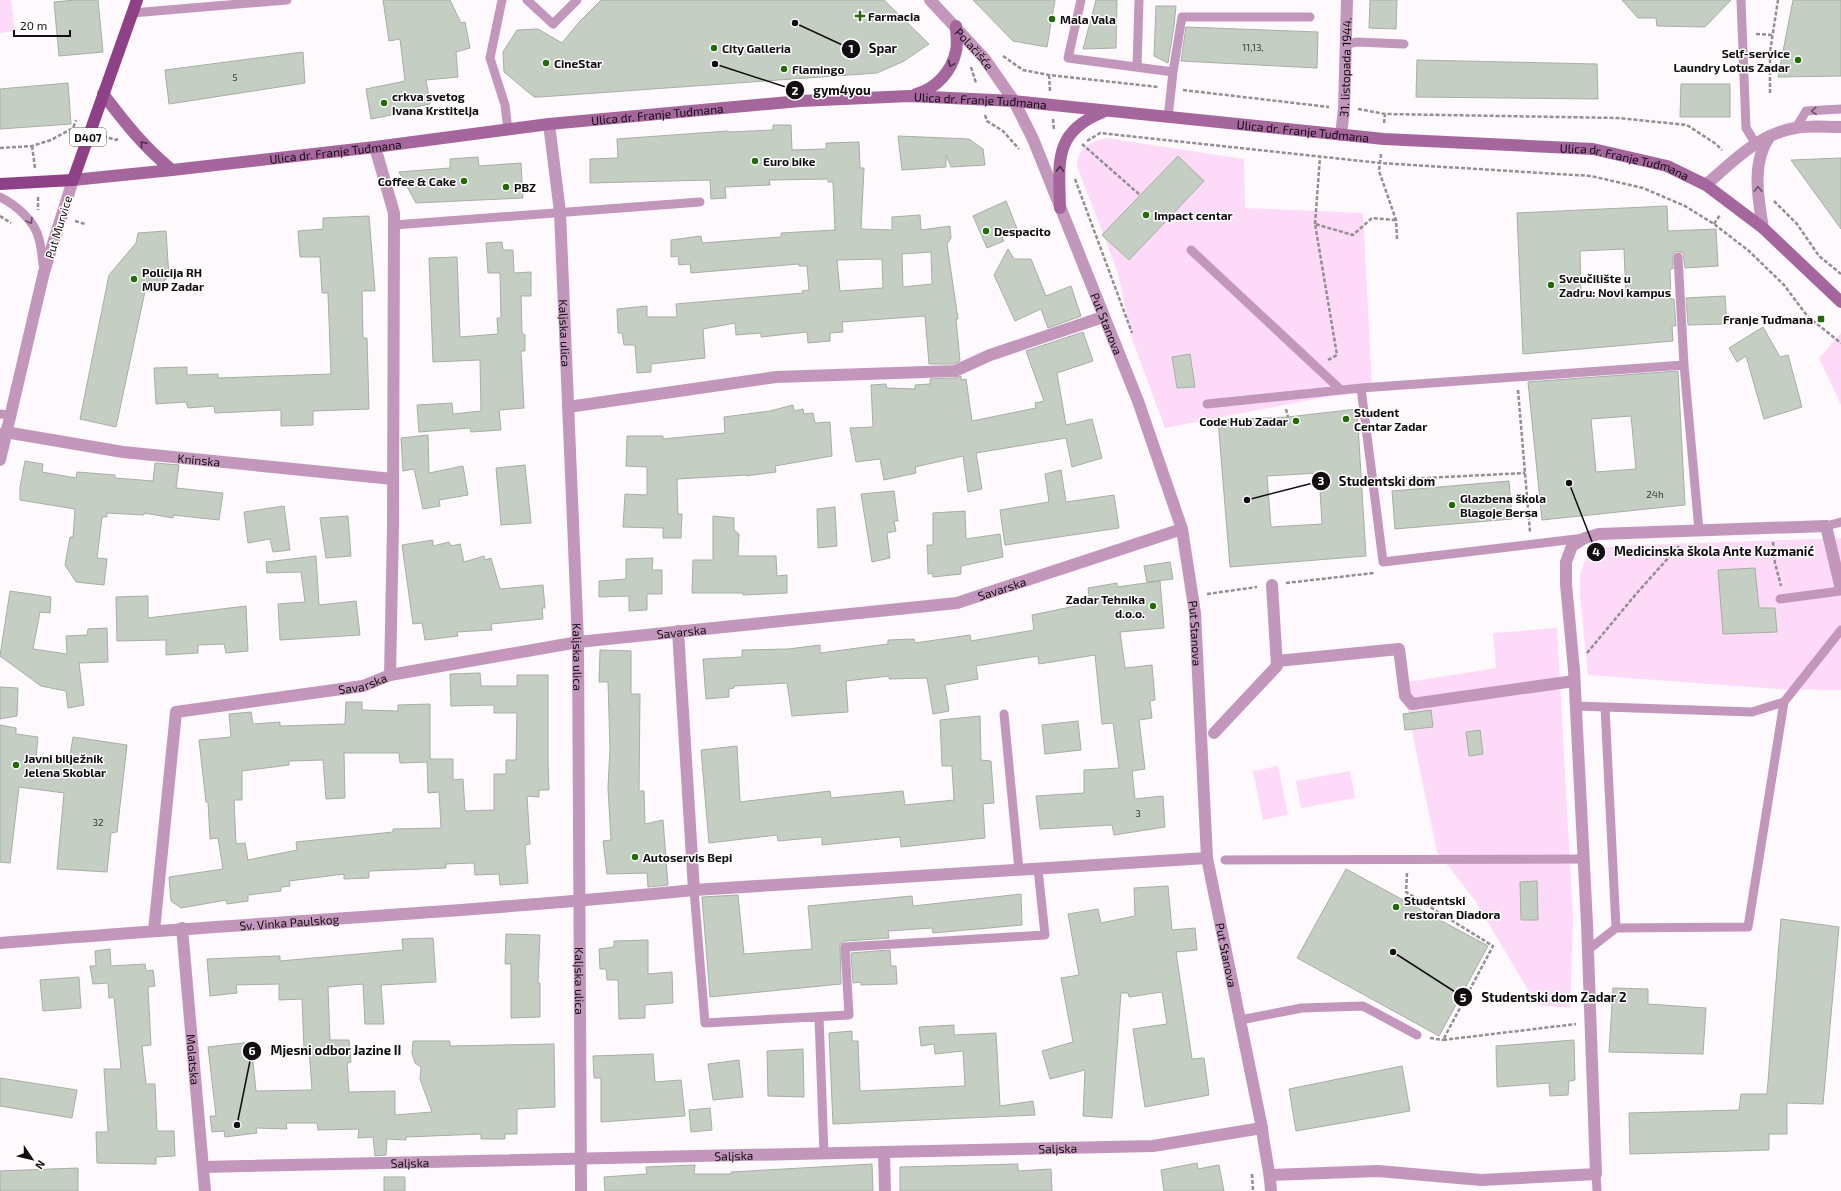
<svg xmlns="http://www.w3.org/2000/svg" width="1841" height="1191" font-family="'Exo 2',sans-serif">
<style>
.green{fill:#fddaf7}
.building{fill:#c4cec2;stroke:#a5afa3;fill-rule:evenodd}
.lines{fill:none;stroke-linecap:round;stroke-linejoin:round}
.path{stroke:#928e91;stroke-width:2.5;stroke-dasharray:4 2;stroke-linecap:butt}
.lane{stroke:#c397bc;stroke-width:9}
.street{stroke:#c397bc;stroke-width:12}
.secondary{stroke:#a5669d;stroke-width:12}
.primary{stroke:#8e4186;stroke-width:12}
.oneway{stroke:#4c3148}
.oneway2{stroke:#6a5266}
.poi-dot{fill:#236b08;stroke:#fff;stroke-width:1.5}
.labels{text-anchor:middle;dominant-baseline:central;stroke-width:3;stroke-linejoin:round;paint-order:stroke}
.number-label{font-size:10px;fill:#3e3d3c}
.shield{fill:#fff;stroke:#585658;stroke-width:1}
.shield-label{font-size:11px;font-weight:bold;fill:#110d10}
.poi-label{font-size:12px;font-weight:bold;fill:#110d10;stroke:#fff;text-anchor:start}
.street-label{font-size:12px;fill:#110d10;stroke:#fff}
.leader{fill:none;stroke:#110d10;stroke-width:1.5}
.callout-dot{fill:#110d10;stroke:#fff;stroke-width:1.5}
.mark-label{font-size:12px;text-anchor:middle;font-weight:bold;fill:#fff}
.callout-label{font-size:13px;text-anchor:middle;font-weight:bold;fill:#110d10;stroke:#fff;stroke-width:3;stroke-linejoin:round;paint-order:stroke}
</style>
<rect width="100%" height="100%" fill="#fef9fd"/>
<path class="green" d="M0,0H11L15,31L0,33Z
M1106,138L1244,159L1245,208L1363,213L1372,388L1165,428L1131,336L1118,273L1077,166C1078,147 1090,142 1106,138Z
M1841,333V405L1819,358Z
M1841,538V690L1778,689L1588,675L1580,596V574L1586,558L1599,550L1613,546Z
M1557,628L1573,919L1570,1008L1537,1005L1474,899L1437,852L1402,683L1496,668L1493,633Z
M1278,766L1288,815L1263,820L1253,771Z
M1350,771L1355,798L1301,808L1296,781Z"/>
<path class="building" d="M75,0H98L103,52L59,56L54,2Z
M383,0H450L461,23L465,22L470,48L456,52L458,77L426,80L430,104L411,108V111L371,119L366,89L405,81L400,39L389,41Z
M601,0H884L929,44L904,61L877,73L540,97H534L504,72L503,52L517,30L538,29L562,43L580,21Z
M973,0H1055L1047,47L1013,41Z
M1096,0H1117L1116,48L1083,49Z
M1370,0H1397L1396,29L1369,28Z
M1622,0H1731L1705,27L1657,26L1656,18H1638Z
M1793,0H1841V76L1778,77Z
M1156,6H1176L1174,26L1168,63L1154,56Z
M1186,27L1318,32L1317,68L1181,61Z
M303,52L305,83L169,104L165,70Z
M1417,60L1597,64L1598,99L1416,97Z
M68,83L71,124L0,129V89Z
M1681,84H1730V117H1680Z
M773,125H791L792,150L826,149V143L859,142L860,168H864L861,229L892,230V217L920,215L921,230L950,226L951,238L947,244L958,319H956L960,361L953,364H929L925,316L842,322L843,332L830,333V341L808,343L807,332L761,337V333L736,335L735,323L703,329L705,358L651,364V372L637,373L635,345H624L622,333H618L617,309L647,306V317H677L676,304L803,293L802,291L809,290L807,266H799V264L691,273L690,264L679,265L678,256L671,257V240L701,236L702,243L781,237V233L835,230L833,182H828V179L769,180L770,185L725,187L726,198L711,199L710,180L590,183V159L618,158L617,139L728,131V132L773,130ZM931,252L932,284L903,287L902,254ZM882,259L883,288L840,291L837,260Z
M898,136L969,139L983,149L985,165L951,167L946,155V167L902,170Z
M1178,156L1204,181L1129,260L1102,235Z
M478,157L479,166L521,163L523,198L416,203L399,172L450,168V159Z
M1841,158V229L1791,160Z
M1006,201L1018,231L1002,237L1004,241L987,248L973,216Z
M1667,206L1668,231L1716,229L1718,266L1685,268L1683,253L1677,251L1673,254V269H1670L1671,299H1674L1676,326H1672L1673,341L1523,354L1517,213ZM1624,249L1626,297L1581,298L1580,251Z
M369,216L375,291H362L363,338H367L369,409L313,411V425L281,426V410L215,413L214,406L188,408L186,402L156,404L154,368L187,367V375L218,374V378L331,374L328,293H322L320,257H300L298,231L323,229V218Z
M166,231L169,277L149,292V282H147L116,427L80,419L109,275L136,243L138,233Z
M502,242L503,250H513L514,273L531,272V296H521L522,333L525,335V351H521L524,408L499,410L501,430L471,432L470,428L419,432L417,405L452,403L453,414L481,411L480,360L433,362L429,258L457,257L460,337L498,334L497,318H501L500,273H488L486,243Z
M1008,249L1014,259H1031L1046,296L1071,286L1081,316L1048,328L1041,309L1015,321L994,275Z
M1725,296L1727,324L1688,325L1686,298Z
M1763,327L1780,357L1788,355L1802,407L1764,419L1746,356L1737,362L1729,348Z
M1083,332L1093,361L1057,373L1066,425L1092,419L1102,458L1072,467L1066,438L976,453L982,489L968,492L963,456L915,467L916,473L884,480L880,459L856,462L850,428L873,427L871,385L886,384L887,388L915,389V385L930,384V379L955,378L961,376V380L966,379L972,421L1036,408L1035,403L1044,401L1026,351Z
M1190,354L1195,387L1177,388L1172,357Z
M1678,371L1685,505L1542,520L1528,382ZM1631,416L1636,469L1596,472L1591,419Z
M793,405L794,411L803,409L804,414L813,413L815,423L830,422L832,456L775,466L776,472L746,476V475L677,479L678,514H682L681,538H663V528L623,527L625,494L647,495V467L626,466L627,436H663V439L725,433L724,417L770,411Z
M1357,409L1366,556L1230,567L1218,420L1288,417ZM1319,473L1322,524L1271,527L1267,476Z
M428,435L429,473L463,466L468,495L439,500L440,506L423,509L414,469L403,471L401,438Z
M25,461L43,464L42,472L76,478L77,472L115,475V478L153,481L155,463L179,465L176,488L223,493L219,520L173,515V518L144,513V515L107,513V517H102L97,558L107,559L104,585L76,582L65,565L70,537H73L75,509L20,500V487Z
M525,465L531,523L501,525L496,468Z
M1061,470L1066,502L1114,495L1119,528L1005,545L1000,510L1049,502L1045,474Z
M1509,481L1512,519L1395,529L1392,491Z
M894,491L898,521H894L896,531L887,533L890,558L872,562L861,494Z
M284,506L290,550L273,552L270,539L248,543L244,512Z
M835,507L837,546L818,548L817,509Z
M965,511L966,539L1000,534L1003,557L961,566V574L933,577L932,573L928,574L927,545H933V513Z
M348,516L351,556L326,558L320,518Z
M713,516L734,518V530L739,534L738,556H776L777,576L787,575V593L743,595V593H692L693,560H713Z
M433,540V546L449,542L451,546L460,544L464,562L484,556L485,560L491,558L500,589L543,585L545,608H542L543,619L491,624L492,630L457,632L458,636L425,640L422,623L413,624L402,545Z
M316,556L319,605L356,601L360,635L280,640L278,604L305,602L301,572L267,573L266,562Z
M653,558L652,570H662V594H647V610L629,611V596L599,597V581L626,579V559Z
M1170,562L1173,579L1147,582L1144,566Z
M1755,568L1759,608H1775L1777,632L1723,634L1718,570Z
M1160,581L1164,628L1120,632L1125,668L1152,665L1155,700L1150,701L1152,718L1139,720L1145,769L1132,771L1135,799L1163,796L1165,827L1114,835L1112,825L1040,829L1036,796L1084,793V770L1119,768L1113,723L1102,724L1095,655L1039,664L1038,656L976,666L978,679L945,685L949,711L933,714L927,678L889,679V676L846,681L848,712L792,716L787,683L734,686V688L729,689V697L706,699L703,659L742,657V650L788,649L820,645V653L888,644V640L914,639L915,643L970,635L971,641L1034,630L1032,615L1090,603L1088,588L1117,583V587Z
M10,591L51,597L50,613L40,612L33,649L67,654L66,636L87,635L88,629L107,628L108,662L79,663L84,705L68,708L66,691L41,686L0,656Z
M148,596V618L246,606L248,651L226,653L224,644L198,645V653L166,655V640L117,641L116,597Z
M600,650L631,651V694H640L639,791H644L645,824L663,820L668,885L648,887L647,873L607,874L603,841L611,840L608,788L610,748L608,682H599Z
M480,673L481,686H517V675H548V762L549,790H539V797L527,796L530,844L525,845L528,883L500,885L499,874L475,875L474,863L446,864V868L369,871V878L344,879V874L289,881L290,886L281,887V891L248,895V901L227,904L226,900L181,908L171,901L169,877L223,869L218,838L210,839L208,802H206L199,740L231,737L229,714L251,712L253,724L280,722V726L345,724L346,702H362V710L398,711V705L430,704V759H453V780L463,779L465,811L494,810V774H506V760H516L517,713H494V705L451,706L450,674ZM344,753H399L400,763L427,762L428,793L439,792L441,828L393,829V832L296,842L297,850L248,860L245,843L236,844L234,800H242V771L289,765V761L323,760L326,799L345,798Z
M0,687L18,688L17,716L0,719Z
M1431,710L1433,727L1405,730L1403,714Z
M980,716L981,760L991,761L994,803L983,804L985,838L901,847L900,837L822,845V837L778,841L777,835L709,843L701,750L737,746L740,802L830,791L831,798L903,791L905,805L954,800L952,766H942L940,720Z
M1078,721L1081,750L1045,754L1042,725Z
M0,725L16,728V734L38,737L36,758L69,762L73,737L127,745L117,832L111,833L107,872L57,869L64,793L19,787L10,863L0,862Z
M1480,730L1483,754L1469,756L1466,732Z
M1346,869L1488,946L1439,1036L1297,958Z
M1537,881L1538,920H1521L1520,882Z
M1168,886L1172,930L1195,928L1197,950L1176,952L1192,1059L1204,1058L1209,1095L1145,1107L1133,1029L1167,1024L1162,992L1129,997L1128,993H1121L1112,1118L1083,1116L1085,1070L1050,1079L1042,1051L1073,1042L1061,978L1079,975L1068,914L1098,909L1101,923L1135,916L1134,888Z
M1021,894L1022,925L933,933L932,928L888,931L889,938L845,941L840,944L841,984L710,997L702,897L738,895L744,954L812,949L808,906L912,896L913,906Z
M1781,919L1839,927L1823,1104L1787,1103V1134H1769V1150L1630,1154L1629,1113L1739,1110L1741,1094H1767Z
M506,934L540,935L538,983H540V1017L511,1018V964H505Z
M433,938L436,982L381,985L384,1024H365L363,984L328,987L330,1040H349L351,1062L347,1063L349,1092L395,1091V1115L432,1112L420,1079L421,1067L415,1063L412,1053L413,1041H450V1046L554,1044L555,1107L517,1109V1134H505V1139H481V1134L406,1137V1140L387,1139L386,1155L375,1156L373,1137L358,1138L359,1129L318,1130L317,1123H286L287,1129L256,1128L257,1133L225,1137L224,1131L212,1132L210,1116H216L208,1047L251,1042L256,1091L312,1090L309,1049H304L302,999L279,1000V984L236,985L237,993L210,996L207,959L280,956V961L403,950L402,939Z
M648,940V974L672,972L673,1003L645,1005V1018L619,1019L618,980H607L606,969H600L599,949L614,947V941Z
M110,949L111,966L145,964L146,971L153,970L155,986L148,987L151,1045L142,1046L146,1084H155L157,1131H174L175,1156L156,1157V1164L97,1163L96,1132H108L104,1069H121L114,997L109,998L108,983L93,984L90,966H96L95,951Z
M890,950L891,966H896L897,984L861,985V982L853,983L851,953Z
M79,977L81,1008L43,1011L40,980Z
M1613,988L1648,989V1004L1706,1008L1703,1054L1609,1052Z
M954,1025V1035L996,1033L1000,1106L1033,1101L1035,1115L833,1124L829,1033L852,1031V1041H858L860,1091L965,1086L963,1051L935,1054L934,1044L921,1046L919,1027Z
M1574,1040L1575,1080L1569,1081L1568,1095L1550,1096L1549,1083L1497,1087L1496,1046Z
M803,1049L804,1097L768,1096L767,1051Z
M653,1054L655,1082L681,1080L685,1116L601,1122V1078H594L593,1056Z
M739,1060L743,1097L713,1100L708,1064Z
M1402,1066L1410,1111L1296,1131L1289,1089Z
M0,1078L77,1090L72,1118L0,1106Z
M710,1108L712,1130L691,1132L689,1110Z
M1197,1163L1198,1169L1219,1165L1224,1191H1164L1161,1170Z
M872,1164L873,1191H605L604,1177L647,1174L646,1167L695,1165L694,1174H731V1172Z
M1018,1164V1171L1051,1169L1052,1191H900V1167Z
M78,1168V1191H0V1171Z
M384,1177H405V1191H384Z"/>
<g class="lines">
<path class="path" d="M1756,34L1773,35
M1003,56L1023,70L1049,75L1158,87
M971,67L976,83
M1049,75L1050,91
M1183,90L1329,107
M1770,93V52L1778,0
M1358,109L1385,114L1618,118L1687,125L1716,144L1722,150
M985,115L987,121L1003,131L1019,149
M1053,119L1054,130
M1384,123L1385,114
M103,136L116,140L119,138
M1087,141L1100,133L1380,163L1591,176L1643,188L1685,206L1714,224L1749,251L1784,285L1808,317L1841,343
M1082,144L1140,195
M32,146L35,168
M0,148L32,146L51,140L73,128L76,120
M1381,154L1379,171L1396,220L1397,239
M1075,179L1132,333
M38,197V210
M1774,201L1797,224L1819,256L1841,274
M0,216L11,223
M75,221L85,224
M1315,224L1320,157
M1714,224L1720,215
M1328,360L1337,355L1315,224L1353,235L1372,218L1396,220
M1518,390L1530,532
M1286,409L1288,417
M1385,480L1525,473
M1773,542L1775,563L1781,586
M1286,583L1374,573
M1207,594L1257,587
M1587,653L1636,594L1679,546
M1407,873L1406,892L1493,946L1443,1040L1576,1024
M1430,1038L1443,1040
M1252,1174L1253,1191"/>
<path class="lane" d="M502,0L490,58L505,105L508,130
M527,0L553,24L577,0
M1081,0L1068,58L1173,72L1168,118
M1741,0L1746,128L1756,144
M132,13L287,0
M1346,45L1356,42L1404,44
M1137,67L1139,0
M1173,72L1182,17H1310
M1796,128L1806,111L1841,109
M0,197C16,205 35,221 39,239C42,249 42,260 44,270
M394,225L700,202
M1191,250L1341,390
M1678,257L1684,365L1699,530
M1207,404L1361,388
M0,414L9,415
M1826,526L1841,522
M1584,538L1383,562L1361,388L1684,365
M1780,599L1841,591
M1576,706L1752,712L1784,702L1841,630
M1605,707L1616,928L1748,927L1784,702
M1004,714L1019,870
M1225,860L1584,859
M694,890L705,1023L849,1015L845,947L1045,935L1038,869
M1588,950L1616,928
M819,1017L824,1154
M1240,1020L1302,1008L1363,1006L1417,1035
M1596,1174L1597,1191"/>
<g class="street">
<path id="s1" d="M930,0L984,58L1014,101L1033,139L1138,401L1182,529L1195,613L1207,858L1262,1128C1264,1149 1270,1170 1271,1191"/>
<path id="s2" d="M549,124L560,212L578,642L581,1191"/>
<path id="s3" d="M1341,135L1344,109L1347,0"/>
<path d="M375,147L394,213L393,527L390,675"/>
<path d="M1706,185C1732,162 1759,134 1795,128C1810,125 1826,127 1841,127"/>
<path d="M1763,228C1758,198 1751,162 1770,136"/>
<path d="M568,407L776,377L955,371L990,355L1103,317"/>
<path id="s4" d="M5,432L123,452L393,479"/>
<path d="M0,460L44,272L73,180"/>
<path d="M678,631L694,890L1207,858"/>
<path d="M1277,661L1399,649L1405,696L1412,704L1574,681"/>
<path d="M1214,733L1277,666L1272,585"/>
<path id="s5" d="M182,928L205,1191"/>
<path id="s6" d="M154,931L176,712L363,686L390,675L578,642L957,603L1182,529"/>
<path id="s7" d="M0,943C231,924 463,913 694,890"/>
<path d="M884,1153L885,1191"/>
<path id="s8" d="M203,1167L1153,1146L1262,1128"/>
<path d="M1270,1175L1378,1171L1481,1180L1596,1174L1587,924L1574,670L1566,584V562L1572,546L1585,538L1599,534L1826,526L1841,589"/>
</g>
<g class="secondary">
<path d="M103,94C126,124 143,146 172,170"/>
<path d="M916,94C936,89 952,71 956,51C958,43 956,34 956,26"/>
<path id="s9" d="M73,180L172,170L375,147L549,124L800,101L909,96L1014,101L1384,139L1593,149L1641,160L1667,166L1706,185L1763,228L1841,302"/>
<path d="M1060,208C1059,162 1053,132 1103,112"/>
</g>
<path class="primary" d="M0,184L73,180L137,0"/>
</g>
<defs><path id="oneway-chevron" d="M-2-3.5L2.5 0L-2 3.5" fill="none" stroke-width="1.6" stroke-linecap="round" stroke-linejoin="round"/></defs>
<g class="oneway">
<use href="#oneway-chevron" transform="translate(951 64) rotate(114)"/>
<use href="#oneway-chevron" transform="translate(143 144) rotate(-132)"/>
<use href="#oneway-chevron" transform="translate(1060 169) rotate(-88)"/>
</g>
<g class="oneway2">
<use href="#oneway-chevron" transform="translate(1814 111) rotate(176)"/>
<use href="#oneway-chevron" transform="translate(1758 189) rotate(-90)"/>
<use href="#oneway-chevron" transform="translate(30 221) rotate(59)"/>
</g>
<g class="poi-dot">
<path d="M858 10h4v4h4v4h-4v4h-4v-4h-4v-4h4z"/>
<circle cx="1052" cy="19" r="4"/>
<circle cx="714" cy="48" r="4"/>
<circle cx="1798" cy="60" r="4"/>
<circle cx="546" cy="63" r="4"/>
<circle cx="784" cy="69" r="4"/>
<circle cx="384" cy="103" r="4"/>
<circle cx="755" cy="161" r="4"/>
<circle cx="464" cy="181" r="4"/>
<circle cx="506" cy="187" r="4"/>
<circle cx="1146" cy="215" r="4"/>
<circle cx="986" cy="231" r="4"/>
<circle cx="134" cy="279" r="4"/>
<circle cx="1551" cy="285" r="4"/>
<rect x="1817" y="315" width="8" height="8" rx="2"/>
<circle cx="1346" cy="419" r="4"/>
<circle cx="1296" cy="421" r="4"/>
<circle cx="1452" cy="505" r="4"/>
<circle cx="1153" cy="606" r="4"/>
<circle cx="16" cy="765" r="4"/>
<circle cx="635" cy="857" r="4"/>
<circle cx="1396" cy="907" r="4"/>
</g>
<g class="labels">
<g class="number-label">
<text x="1253" y="47">11,13,</text>
<text x="235" y="77">5</text>
<text x="1655" y="494">24h</text>
<text x="1138" y="813">3</text>
<text x="98" y="822">32</text>
</g>
<rect class="shield" x="70" y="128" width="36" height="18" rx="3"/>
<g class="shield-label">
<text x="88" y="137">D407</text>
</g>
<g class="poi-label">
<text x="868" y="16">Farmacia</text>
<text x="1060" y="19">Mala Vala</text>
<text x="722" y="48">City Galleria</text>
<text x="1790" y="53" text-anchor="end">Self-service<tspan x="1790" dy="14">Laundry Lotus Zadar</tspan></text>
<text x="554" y="63">CineStar</text>
<text x="792" y="69">Flamingo</text>
<text x="392" y="96">crkva svetog<tspan x="392" dy="14">Ivana Krstitelja</tspan></text>
<text x="763" y="161">Euro bike</text>
<text x="456" y="181" text-anchor="end">Coffee &amp; Cake</text>
<text x="514" y="187">PBZ</text>
<text x="1154" y="215">Impact centar</text>
<text x="994" y="231">Despacito</text>
<text x="142" y="272">Policija RH<tspan x="142" dy="14">MUP Zadar</tspan></text>
<text x="1559" y="278">Sveučilište u<tspan x="1559" dy="14">Zadru: Novi kampus</tspan></text>
<text x="1813" y="319" text-anchor="end">Franje Tuđmana</text>
<text x="1354" y="412">Student<tspan x="1354" dy="14">Centar Zadar</tspan></text>
<text x="1288" y="421" text-anchor="end">Code Hub Zadar</text>
<text x="1460" y="498">Glazbena škola<tspan x="1460" dy="14">Blagoje Bersa</tspan></text>
<text x="1145" y="599" text-anchor="end">Zadar Tehnika<tspan x="1145" dy="14">d.o.o.</tspan></text>
<text x="24" y="758">Javni bilježnik<tspan x="24" dy="14">Jelena Skoblar</tspan></text>
<text x="643" y="857">Autoservis Bepi</text>
<text x="1404" y="900">Studentski<tspan x="1404" dy="14">restoran Diadora</tspan></text>
</g>
<g class="street-label">
<text stroke="none"><textPath href="#s1" startOffset="66">Polačišće</textPath></text>
<text stroke="none"><textPath href="#s3" startOffset="68">31. listopada 1944.</textPath></text>
<text stroke="none"><textPath href="#s9" startOffset="912">Ulica dr. Franje Tuđmana</textPath></text>
<text stroke="none"><textPath href="#s9" startOffset="588">Ulica dr. Franje Tuđmana</textPath></text>
<text stroke="none"><textPath href="#s9" startOffset="1236">Ulica dr. Franje Tuđmana</textPath></text>
<text stroke="none"><textPath href="#s9" startOffset="264">Ulica dr. Franje Tuđmana</textPath></text>
<text stroke="none"><textPath href="#s9" startOffset="1560">Ulica dr. Franje Tuđmana</textPath></text>
<text transform="translate(58 227) rotate(-73)">Put Murvice</text>
<text stroke="none"><textPath href="#s1" startOffset="373">Put Stanova</textPath></text>
<text stroke="none"><textPath href="#s2" startOffset="210">Kaljska ulica</textPath></text>
<text stroke="none"><textPath href="#s4" startOffset="196">Kninska</textPath></text>
<text stroke="none"><textPath href="#s6" startOffset="1057">Savarska</textPath></text>
<text stroke="none"><textPath href="#s6" startOffset="733">Savarska</textPath></text>
<text stroke="none"><textPath href="#s1" startOffset="697">Put Stanova</textPath></text>
<text stroke="none"><textPath href="#s2" startOffset="534">Kaljska ulica</textPath></text>
<text stroke="none"><textPath href="#s6" startOffset="409">Savarska</textPath></text>
<text stroke="none"><textPath href="#s7" startOffset="290">Sv. Vinka Paulskog</textPath></text>
<text stroke="none"><textPath href="#s1" startOffset="1021">Put Stanova</textPath></text>
<text stroke="none"><textPath href="#s2" startOffset="858">Kaljska ulica</textPath></text>
<text stroke="none"><textPath href="#s5" startOffset="132">Molatska</textPath></text>
<text stroke="none"><textPath href="#s8" startOffset="855">Saljska</textPath></text>
<text stroke="none"><textPath href="#s8" startOffset="531">Saljska</textPath></text>
<text stroke="none"><textPath href="#s8" startOffset="207">Saljska</textPath></text>
</g>
</g>
<path class="leader" d="M795 23L851 49M715 64L795 90M1247 500L1321 481M1569 483L1596 552M1393 952L1463 997M237 1125L252 1051"/>
<g class="callout-dot">
<circle cx="795" cy="23" r="4"/>
<circle cx="715" cy="64" r="4"/>
<circle cx="1247" cy="500" r="4"/>
<circle cx="1569" cy="483" r="4"/>
<circle cx="1393" cy="952" r="4"/>
<circle cx="237" cy="1125" r="4"/>
<circle cx="851" cy="49" r="10"/>
<circle cx="795" cy="90" r="10"/>
<circle cx="1321" cy="481" r="10"/>
<circle cx="1596" cy="552" r="10"/>
<circle cx="1463" cy="997" r="10"/>
<circle cx="252" cy="1051" r="10"/>
</g>
<g class="mark-label">
<text x="851" y="53">1</text>
<text x="795" y="95">2</text>
<text x="1321" y="485">3</text>
<text x="1596" y="556">4</text>
<text x="1463" y="1002">5</text>
<text x="252" y="1055">6</text>
</g>
<g class="callout-label">
<text x="883" y="53">Spar</text>
<text x="842" y="95">gym4you</text>
<text x="1387" y="486">Studentski dom</text>
<text x="1714" y="556">Medicinska škola Ante Kuzmanić</text>
<text x="1554" y="1002">Studentski dom Zadar 2</text>
<text x="336" y="1055">Mjesni odbor Jazine II</text>
</g>
<g transform="translate(32 1159) rotate(125)" stroke="#ffffff" stroke-width="3" paint-order="stroke">
<path d="M0-3L7 15L0 10L-7 15Z" fill="#110d10"/>
<text y="-6" font-size="11" font-weight="bold" text-anchor="middle" fill="#110d10">N</text>
</g>
<path d="M14 30v6h56v-6" fill="none" stroke="#110d10" stroke-width="2"/>
<text x="20" y="30" font-size="12" fill="#110d10" stroke="#ffffff" stroke-width="3" paint-order="stroke">20 m</text>
</svg>
